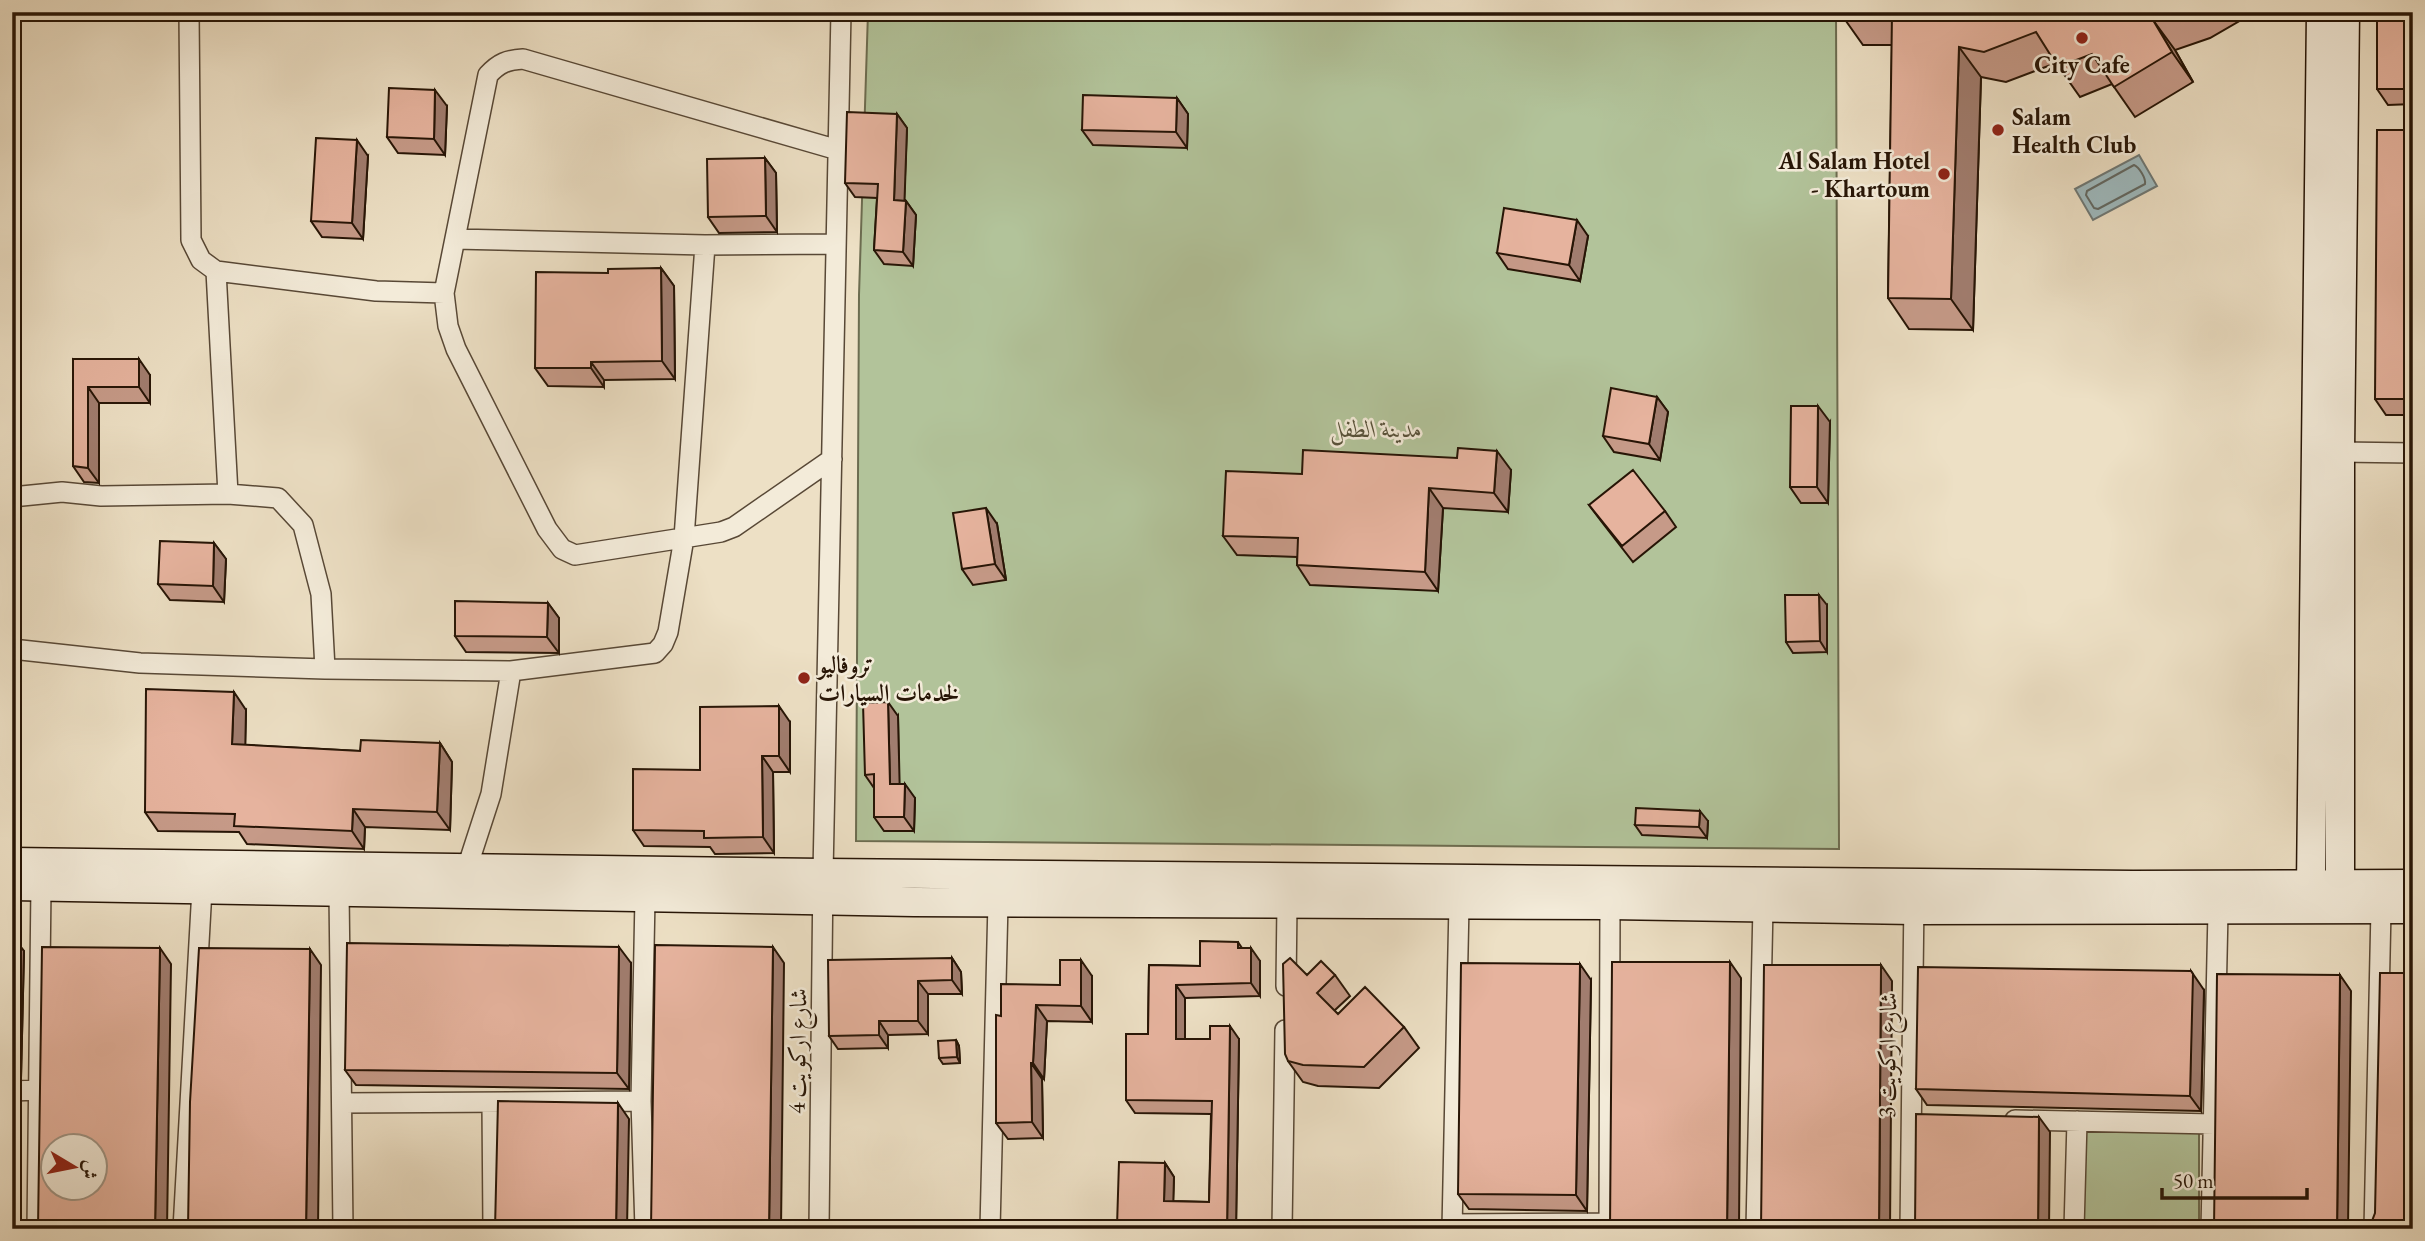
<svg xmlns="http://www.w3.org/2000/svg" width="2425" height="1241" font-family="'EB Garamond',Amiri,serif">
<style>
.green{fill:#b2c39a;stroke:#6c6c50;stroke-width:2}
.water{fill:#9ebabf;stroke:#6e7875;stroke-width:2}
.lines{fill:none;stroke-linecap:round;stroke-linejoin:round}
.shore{stroke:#626862;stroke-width:2}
.street-casing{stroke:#584836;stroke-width:22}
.secondary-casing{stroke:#271506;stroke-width:31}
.street{stroke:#f3ebd9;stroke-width:19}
.secondary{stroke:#f3ebd9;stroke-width:28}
.wall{fill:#c69a88;stroke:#271506;stroke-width:2}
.shaded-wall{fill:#a17d6f;stroke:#271506;stroke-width:2}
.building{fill:#e6b39e;stroke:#271506;stroke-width:2;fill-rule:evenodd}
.poi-dot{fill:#8f2418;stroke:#f3ebd9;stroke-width:2.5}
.labels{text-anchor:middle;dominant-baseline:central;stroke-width:5;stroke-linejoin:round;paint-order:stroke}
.poi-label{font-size:24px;font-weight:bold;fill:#271506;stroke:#f3ebd9;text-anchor:start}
.park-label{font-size:24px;font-style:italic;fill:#58523a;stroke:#f3ebd9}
.street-label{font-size:24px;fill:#271506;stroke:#f3ebd9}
</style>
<rect width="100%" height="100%" fill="#ede0c5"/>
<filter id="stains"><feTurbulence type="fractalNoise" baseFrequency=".00286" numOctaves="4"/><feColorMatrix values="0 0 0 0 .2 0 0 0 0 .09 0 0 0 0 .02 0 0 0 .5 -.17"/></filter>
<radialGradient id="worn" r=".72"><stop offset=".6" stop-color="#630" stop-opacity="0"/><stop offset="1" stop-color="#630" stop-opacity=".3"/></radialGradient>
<path class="green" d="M868,12H1836L1839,849L856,841L859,295Z
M2199,1129V1229H2080L2082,1132Z"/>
<path class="water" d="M2139,155L2157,186L2093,220L2075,189Z"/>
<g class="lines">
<path class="shore" d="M2134,165C2139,167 2146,178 2145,184L2098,209L2094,208L2086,195L2087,191Z"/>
<defs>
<path id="street" d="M189,12L191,240L201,260L216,271L376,291L444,293L448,326L456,349L547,529L562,549L575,555L721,532L734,527L832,459
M455,239L705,245L836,244
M216,271L228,494L278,498L303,525L321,594L325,669L511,671L491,794L467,868
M444,293L488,75C499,63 507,60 523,59L838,150
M2340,452L2413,453
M12,497L62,492L101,496L228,494
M12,649L140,663L325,669
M511,671L655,653L663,644L668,632L684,538L705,245
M339,891L343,1229
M645,897L641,1101L645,1229
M1286,986L1287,903
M12,1091L38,1090
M342,1103L641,1101
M492,1103L493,1229
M2015,1120L2214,1124
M1452,1224L1609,1223
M37,1229L41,886
M183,1229L202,889
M819,1229L823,873L841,12
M990,1229L998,902
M1282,1229L1285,1030
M1452,1229L1459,904
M1609,1229L1610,905
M1756,1229L1763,906
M1910,1229L1914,897
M2074,1229L2077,1121
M2211,1229L2218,911
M2374,1229L2381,909"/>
<path id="secondary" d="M12,862L823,873L2133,885L2413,884
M2340,885V452L2345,12
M12,886L914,902L1610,905L1914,910L2413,909
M2311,886L2321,12"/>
</defs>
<use href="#street" class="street-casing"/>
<use href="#secondary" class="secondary-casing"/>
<use href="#street" class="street"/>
<use href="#secondary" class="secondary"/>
</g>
<path class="wall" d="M1841,12H2255L2210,38L2175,50L2193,82L2135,117L2112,84L2080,97L2056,63L2006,82L1981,77L1973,330L1909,329L1888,298L1892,45H1863L1841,14Z
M2413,12V104L2388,105L2377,89Z
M1177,98L1188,114L1187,148L1093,145L1082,130Z
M447,106L445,155L398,153L387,137Z
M897,114L907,128L904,201H906L916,215L913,266L884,264L874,250L877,198L855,197L845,183Z
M2413,130V415H2386L2375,399Z
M368,156L363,239L322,237L311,221Z
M765,158L776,173L777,232L719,233L708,217Z
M1588,236L1580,281L1508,269L1497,253Z
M661,268L674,286L675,379L604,380V387L548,386L535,368L608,273Z
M73,359L150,375V403H99V483L84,482L73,466Z
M1657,397L1668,412L1660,460L1614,452L1603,436Z
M1830,422L1828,503H1801L1790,487Z
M1511,470L1508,512L1443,508L1438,591L1310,585L1297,565V557L1237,555L1223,536Z
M1589,505L1665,511L1676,527L1633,562L1601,521Z
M997,524L1006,580L973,585L962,569Z
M214,543L226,559L224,602L170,600L158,584Z
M548,603L559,618V653L466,652L455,636Z
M1827,605V652L1793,653L1786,642Z
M246,710L245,745L360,751L440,743L452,762L450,830L365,827L364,849L247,844L239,832L158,831L145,812Z
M898,716L899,784L915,798L914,831H884L874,817V788L865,775Z
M790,722V772H773L774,853L715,854L710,847L644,846L633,830L700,770Z
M1708,821L1707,838L1642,835L1635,825Z
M12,936L24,951L21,1078H12Z
M1238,942L1242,948L1260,961V996L1185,998V1039H1239L1236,1229H1119L1117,1226L1165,1163L1174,1177L1173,1201L1209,1202L1211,1114L1135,1113L1126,1100L1148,1034L1149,965L1200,966Z
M952,958L961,972L962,994H928V1034L888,1035V1048L838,1049L829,1036Z
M631,963L629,1089L356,1085L345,1070Z
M1307,975H1335L1350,996L1334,1011L1338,1014L1404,1027L1419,1048L1379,1088L1318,1086L1303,1082L1288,1061Z
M1092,976V1022L1047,1021L1044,1079H1042L1043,1138L1008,1139L996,1123L1001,1016L1060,985Z
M1591,980L1587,1211L1469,1209L1458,1194Z
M2204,990L2201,1111L1927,1105L1916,1089Z
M956,1040L959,1046L960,1063L943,1064L939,1058Z"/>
<path class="shaded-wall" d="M2153,20L2175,50L2193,82L2172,52Z
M1959,47L1981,77L1973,330L1951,299Z
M435,90L447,106L445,155L434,139Z
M1177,98L1188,114L1187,148L1176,132Z
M897,114L907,128L904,215L894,200Z
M357,140L368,156L363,239L352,223Z
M765,158L776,173L777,232L766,216Z
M906,201L916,215L913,266L903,252Z
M1577,220L1588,236L1580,281L1569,265Z
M661,268L674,286L675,379L662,361Z
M139,359L150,375V403L139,387Z
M591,362L604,380V387L591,368Z
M88,387L99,403V483L88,468Z
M1657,397L1668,412L1660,460L1649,444Z
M1818,406L1830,422L1828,503L1817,487Z
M1497,451L1511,470L1508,512L1494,493Z
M1429,488L1443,508L1438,591L1425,572Z
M986,508L997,524L1006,580L995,564Z
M214,543L226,559L224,602L213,586Z
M1819,595L1827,605V652L1820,641Z
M548,603L559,618V653L547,637Z
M234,692L246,710L245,762L232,744Z
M888,702L898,716L900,799L890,784Z
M779,706L790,722V772L779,756Z
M440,743L452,762L450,830L437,812Z
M762,756L773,772L774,853L763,837Z
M905,784L915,798L914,831L904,817Z
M353,809L365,827L364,849L352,831Z
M1700,811L1708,821L1707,838L1699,827Z
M12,936L24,951L21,1078L12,1065Z
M619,947L631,963L629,1089L617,1073Z
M773,947L784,963L781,1229H769Z
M160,948L171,964L167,1229H155Z
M1251,948L1260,961V996L1251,983Z
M310,949L321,965L318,1229H306Z
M952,958L961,972L962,994L952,980Z
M1081,960L1092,976V1022L1081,1006Z
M1730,962L1741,978L1739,1229H1727Z
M1580,964L1591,980L1587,1211L1576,1195Z
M1881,965L1892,981L1890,1229H1879Z
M2191,971L2204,990L2201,1111L2190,1096Z
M2340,975L2351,991L2348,1229H2337Z
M918,981L928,994V1034L918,1021Z
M1176,985L1185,998V1052L1176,1039Z
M1036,1005L1047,1021L1044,1079L1033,1063Z
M879,1021L888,1035V1048L879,1035Z
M1230,1026L1239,1039L1236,1229H1227Z
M956,1040L959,1046L960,1063L957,1057Z
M1031,1063L1042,1079L1043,1138L1032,1122Z
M618,1103L629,1119L627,1229H616Z
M12,1105L17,1112L15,1229H12Z
M2039,1117L2050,1132L2049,1229H2038Z
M1165,1163L1174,1177L1173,1214L1164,1201Z"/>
<path class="building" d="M1841,12H1923V15L1928,12H2177L2153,20L2172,52L2114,87L2092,54L2058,67L2036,32L1984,52L1959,47L1951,299L1888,298L1892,14H1841Z
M2377,12H2413V89H2377Z
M389,88L435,90L434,139L387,137Z
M1083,95L1177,98L1176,132L1082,130Z
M847,112L897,114L894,200L906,201L903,252L874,250L878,184L845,183Z
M2377,130H2413V399H2375Z
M316,138L357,140L352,223L311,221Z
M765,158L766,216L708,217L707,159Z
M1504,208L1577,220L1569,265L1497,253Z
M661,268L662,361L591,362V368H535L536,272L608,273V269Z
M73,359H139V387H88V468L73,466Z
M1611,388L1657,397L1649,444L1603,436Z
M1791,406H1818L1817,487H1790Z
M1458,448L1497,451L1494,493L1429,488L1425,572L1297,565L1298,538L1223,536L1226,471L1302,474L1303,450L1457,458Z
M1633,470L1665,511L1622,546L1589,505Z
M986,508L995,564L962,569L953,513Z
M160,541L214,543L213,586L158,584Z
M1785,595H1819L1820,641L1786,642Z
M455,601L548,603L547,637L455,636Z
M146,689L234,692L232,744L360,751L361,740L440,743L437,812L353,809L352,831L234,826L235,814L145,812Z
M888,702L890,784H905L904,817H874V774L865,775L863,703Z
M779,706V756H762L763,837L704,838V831L633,830V769L700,770V707Z
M1636,808L1700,811L1699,827L1635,825Z
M1200,941L1238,942V948H1251V983L1176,985V1039H1210V1026H1230L1227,1229L1117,1226L1119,1162L1165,1163L1164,1201L1209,1202L1212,1101L1126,1100V1034H1148L1149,965L1200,966Z
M347,943L619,947L617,1073L345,1070Z
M655,945L773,947L769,1229H651Z
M42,947L160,948L155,1229H38ZM52,1146H94V1188H52Z
M199,948L310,949L306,1229H188L190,1102Z
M952,958V980L918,981V1021H879V1035L829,1036L828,960Z
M1290,958L1307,975L1321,961L1335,975L1317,993L1338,1014L1365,987L1404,1027L1364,1067L1303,1065L1288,1061L1285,1054L1283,964Z
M1060,960H1081V1006L1036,1005L1033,1063H1031L1032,1122L996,1123V1015L1001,1016V984L1060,985Z
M1612,962H1730L1727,1229H1610Z
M1461,963L1580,964L1576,1195L1458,1194Z
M1764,965H1881L1879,1229H1761Z
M1918,967L2191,971L2193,974L2190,1096L1916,1089Z
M2380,973H2413V1229H2372V1221L2375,1213Z
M2217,974L2340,975L2337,1229H2214Z
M956,1040L957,1057L939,1058L938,1041Z
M498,1101L618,1103L616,1229H495Z
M1916,1114L2039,1117L2038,1229H1915Z
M1517,1226H1577V1229H1517Z"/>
<g class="poi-dot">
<circle cx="2082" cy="38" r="7"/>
<circle cx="1998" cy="130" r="7"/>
<circle cx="1944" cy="174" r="7"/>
<circle cx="804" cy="678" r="7"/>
</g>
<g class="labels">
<g class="poi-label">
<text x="2082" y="64" text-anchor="middle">City Cafe</text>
<text x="2012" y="116">Salam<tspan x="2012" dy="28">Health Club</tspan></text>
<text x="1930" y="160" text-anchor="end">Al Salam Hotel<tspan x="1930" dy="28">- Khartoum</tspan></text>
<text x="818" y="664">تروفاليو<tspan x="818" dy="28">لخدمات السيارات</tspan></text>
</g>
<g class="park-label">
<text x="1376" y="428">مدينة الطفل</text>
</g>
<g class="street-label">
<text transform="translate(797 1051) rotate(-89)">شارع اركويت 4</text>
<text transform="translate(1887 1055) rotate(-89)">شارع اركويت 3</text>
</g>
</g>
<rect width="2425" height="1241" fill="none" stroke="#ede0c5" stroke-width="42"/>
<rect x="14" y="14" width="2397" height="1213" fill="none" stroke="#271506" stroke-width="3.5"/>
<rect x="21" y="21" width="2383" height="1199" fill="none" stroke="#271506" stroke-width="2"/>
<g transform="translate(74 1167) rotate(100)"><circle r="33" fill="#f3ebd9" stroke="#a19585" stroke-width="2"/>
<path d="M0-5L12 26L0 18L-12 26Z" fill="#8f2418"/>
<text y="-10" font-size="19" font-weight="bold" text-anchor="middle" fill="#271506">ش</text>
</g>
<path d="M2162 1188v10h145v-10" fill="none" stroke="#271506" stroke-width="3.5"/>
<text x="2173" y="1188" font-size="21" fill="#271506" stroke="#f3ebd9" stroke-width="5" paint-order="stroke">50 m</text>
<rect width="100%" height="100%" filter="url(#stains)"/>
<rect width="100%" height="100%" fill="url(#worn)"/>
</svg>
